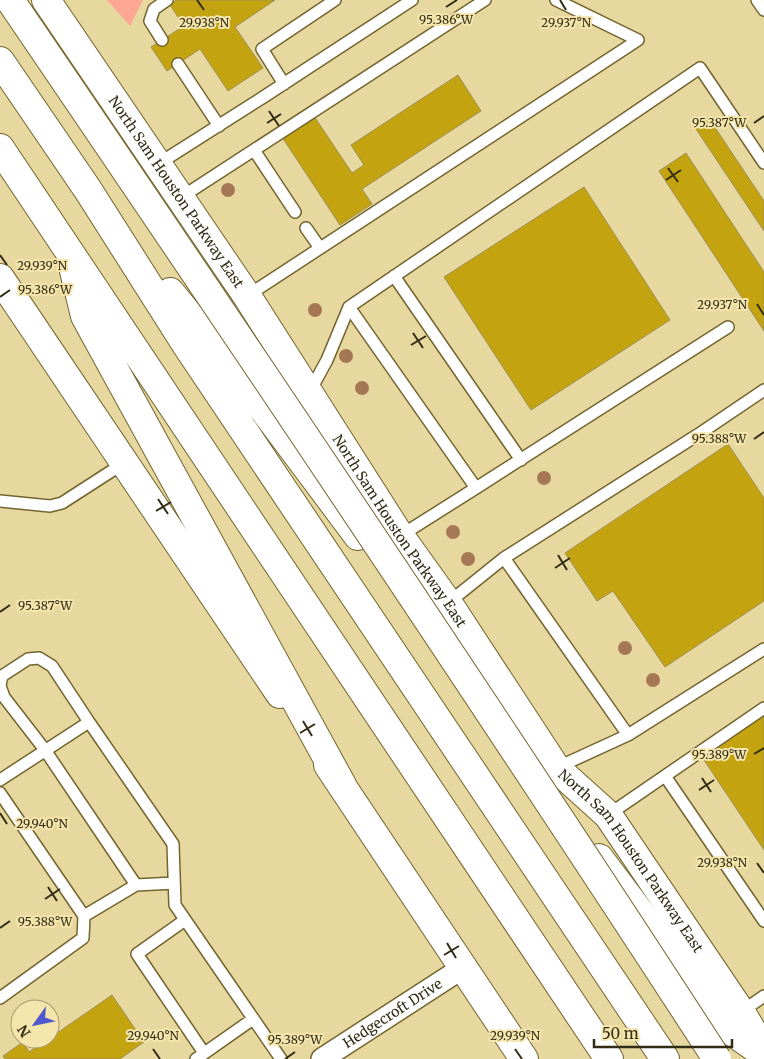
<svg xmlns="http://www.w3.org/2000/svg" width="764" height="1059" font-family="Merriweather,serif">
<style>
.green{fill:#fca892}
.building{fill:#c3a410;stroke:#9d8f58}
.lines{fill:none;stroke-linecap:round;stroke-linejoin:round}
.service-casing{stroke:#73652f;stroke-width:14}
.minor-casing{stroke:#73652f;stroke-width:24}
.secondary-casing{stroke:#73652f;stroke-width:30}
.motorway-casing{stroke:#73652f;stroke-width:30}
.service{stroke:#fff;stroke-width:11}
.minor{stroke:#fff;stroke-width:21}
.secondary{stroke:#fff;stroke-width:28}
.motorway{stroke:#fff;stroke-width:28}
.motorway-bridge-casing{stroke:#73652f;stroke-width:30;stroke-linecap:butt}
.motorway-bridge{stroke:#fff;stroke-width:28}
.tree{fill:#a67754}
.ticks{fill:none;stroke:#322c15;stroke-width:2}
.labels{text-anchor:middle;dominant-baseline:central;stroke-width:4;stroke-linejoin:round;paint-order:stroke}
.street-label{font-size:14px;fill:#322c15;stroke:#f4e5ac}
.ticks-label{font-size:12px;text-anchor:middle;fill:#322c15;stroke:#f4e5ac;stroke-width:4;stroke-linejoin:round;paint-order:stroke}
</style>
<rect width="100%" height="100%" fill="#e7d89f"/>
<path class="green" d="M107,0H143L130,26Z"/>
<path class="building" d="M176,0H275L235,27L263,68L228,91L200,49L167,71L151,47L184,26L170,5Z
M458,75L481,111L362,189L372,204L340,225L280,134L312,113L352,173L364,165L351,145Z
M708,117L764,201V231L694,126Z
M686,153L764,272V331L659,171Z
M584,187L670,320L531,410L444,277Z
M728,444L764,498V601L665,667L613,591L597,601L565,553Z
M764,711V850L700,754Z
M112,995L144,1042L120,1059H5L3,1056L23,1042L29,1052L48,1039H50V1038Z"/>
<g class="lines">
<defs>
<path id="service" d="M757,0L764,10
M162,40L150,21L154,9L167,0
M178,64L219,126
M284,84L262,49L335,0
M254,150L295,212
M158,164L265,96L412,0
M180,198L485,0
M306,228L320,248
M394,276L521,460
M247,296L638,40L556,0
M349,307L476,488
M309,393L327,360L349,307L700,68L764,163
M0,501L50,506L62,503L124,463
M400,536L476,488L728,327
M504,558L628,735
M448,603L504,558L699,434L764,390
M0,685L2,676L28,659L39,658L52,666L89,722
M0,686L4,697L45,750L136,885
M556,768L628,735L764,649
M665,776L764,921
M0,780L89,722L173,844L175,905L281,1059
M0,793L84,916L83,938L0,998
M608,815L764,708
M84,916L136,885L174,883
M185,920L137,954L204,1053
M741,1012L764,996
M196,1059L253,1019"/>
<g id="minor">
<path id="s1" d="M322,1059L464,967"/>
</g>
<g id="secondary">
<path id="s2" d="M46,0L247,296L400,536L448,603L556,768L608,815L741,1012L764,1051"/>
<path d="M0,278L280,694"/>
<path d="M328,765L524,1059"/>
</g>
<path id="motorway" d="M0,61L88,190L187,346L665,1059
M0,148L609,1059
M74,271L85,316L342,785
M170,292L234,370L358,536
M599,858L727,1028L764,1054"/>
</defs>
<use href="#service" class="service-casing"/>
<use href="#minor" class="minor-casing"/>
<use href="#secondary" class="secondary-casing"/>
<use href="#motorway" class="motorway-casing"/>
<use href="#service" class="service"/>
<use href="#minor" class="minor"/>
<use href="#secondary" class="secondary"/>
<use href="#motorway" class="motorway"/>
<defs>
<path id="motorway-bridge" d="M10,0C249,351 486,703 717,1059"/>
</defs>
<use href="#motorway-bridge" class="motorway-bridge-casing"/>
<use href="#motorway-bridge" class="motorway-bridge"/>
</g>
<g class="tree">
<circle cx="228" cy="190" r="7"/>
<circle cx="315" cy="310" r="7"/>
<circle cx="346" cy="356" r="7"/>
<circle cx="362" cy="388" r="7"/>
<circle cx="544" cy="478" r="7"/>
<circle cx="453" cy="532" r="7"/>
<circle cx="468" cy="559" r="7"/>
<circle cx="625" cy="648" r="7"/>
<circle cx="653" cy="680" r="7"/>
</g>
<path class="ticks" d="M197,0L204,10M560,0L566,10M446,7L457,0M269,111L279,126M267,123L281,114M754,123L764,116M668,168L678,182M666,180L681,170M0,255L7,265M0,297L10,290M757,304L764,315M413,333L423,348M411,345L426,336M754,439L764,432M158,499L168,514M156,511L171,502M558,555L567,570M555,568L570,558M0,612L10,605M303,721L312,736M300,733L315,724M754,754L764,748M702,778L711,792M699,790L714,780M0,813L7,824M757,863L764,873M48,887L57,901M45,899L60,889M0,928L10,921M447,943L456,958M444,955L459,946M153,1049L160,1059M515,1049L522,1059M285,1059L295,1052"/>
<g class="labels">
<g class="street-label">
<text stroke="none"><textPath href="#s2" startOffset="232">North Sam Houston Parkway East</textPath></text>
<text stroke="none"><textPath href="#s2" startOffset="638">North Sam Houston Parkway East</textPath></text>
<text stroke="none"><textPath href="#s2" startOffset="1042">North Sam Houston Parkway East</textPath></text>
<text stroke="none"><textPath href="#s1" startOffset="84">Hedgecroft Drive</textPath></text>
</g>
</g>
<g class="ticks-label">
<text x="446" y="24">95.386°W</text>
<text x="204" y="27">29.938°N</text>
<text x="566" y="27">29.937°N</text>
<text x="719" y="127">95.387°W</text>
<text x="42" y="270">29.939°N</text>
<text x="45" y="294">95.386°W</text>
<text x="722" y="309">29.937°N</text>
<text x="719" y="443">95.388°W</text>
<text x="45" y="610">95.387°W</text>
<text x="719" y="759">95.389°W</text>
<text x="42" y="828">29.940°N</text>
<text x="722" y="867">29.938°N</text>
<text x="45" y="926">95.388°W</text>
<text x="153" y="1040">29.940°N</text>
<text x="515" y="1040">29.939°N</text>
<text x="295" y="1044">95.389°W</text>
</g>
<g transform="translate(35 1024) rotate(237)"><circle r="24" fill="#f4e5ac" stroke="#a69b70"/>
<path d="M0-4L9 19L0 12L-9 19Z" fill="#4e57cc"/>
<text y="-8" font-size="14" font-weight="bold" text-anchor="middle" fill="#322c15">N</text>
</g>
<path d="M594 1039v8h138v-8" fill="none" stroke="#322c15" stroke-width="2.5"/>
<text x="602" y="1039" font-size="15" fill="#322c15" stroke="#f4e5ac" stroke-width="4" paint-order="stroke">50 m</text>
</svg>
